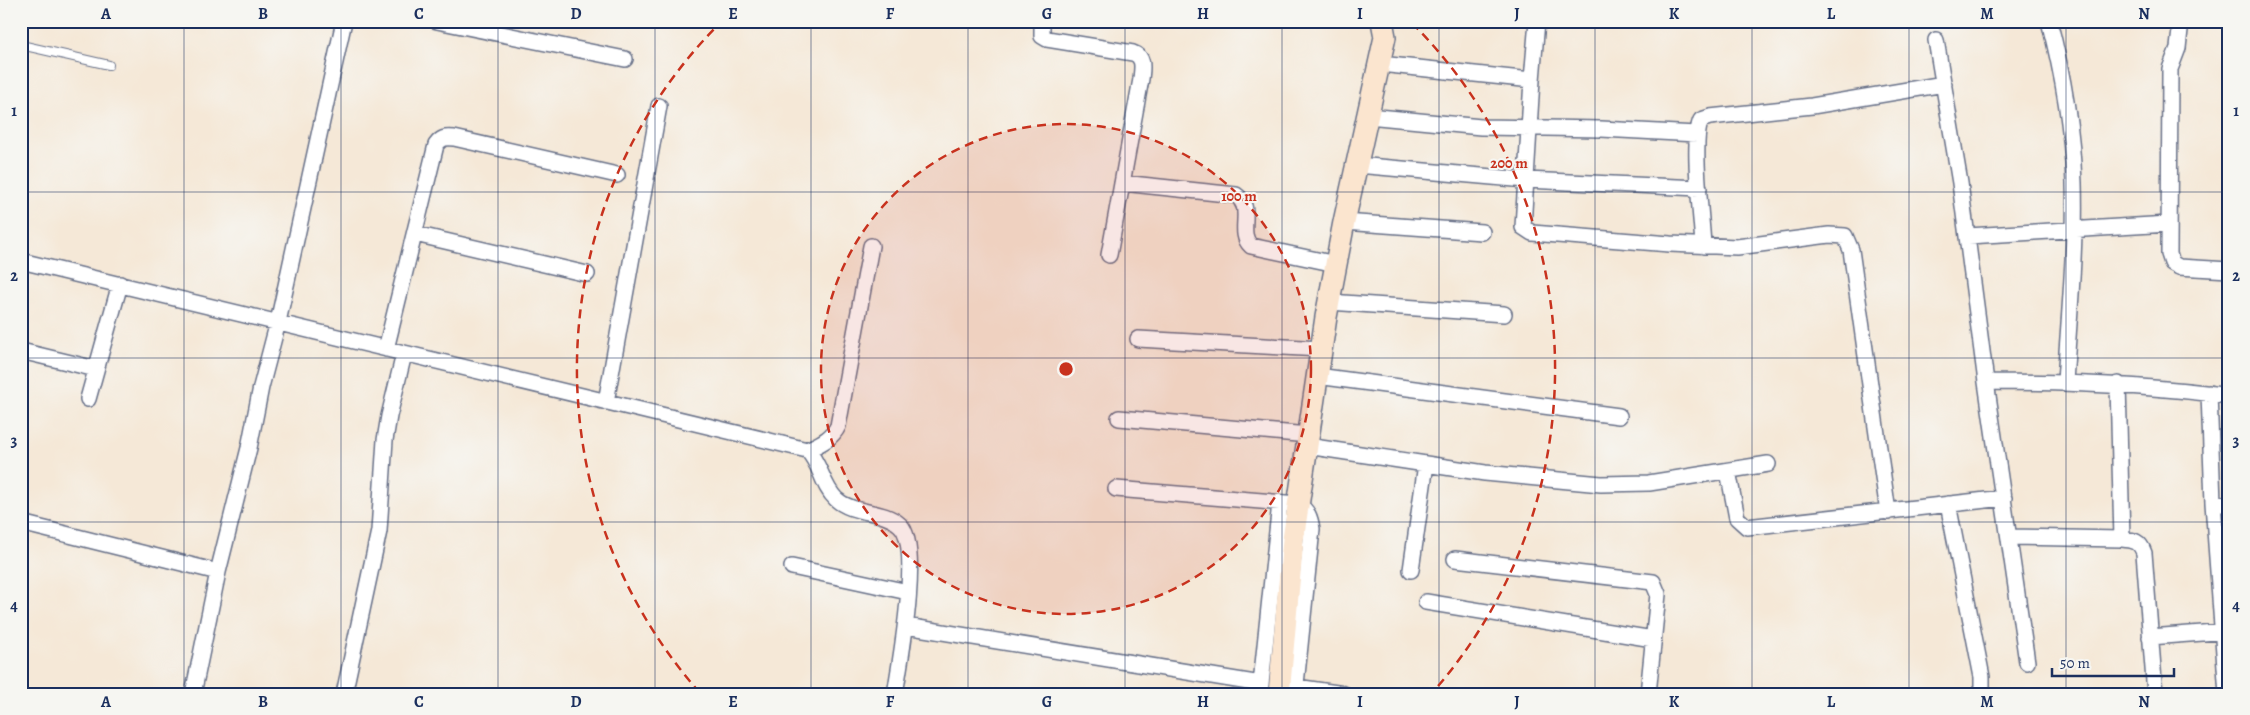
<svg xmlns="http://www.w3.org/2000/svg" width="2250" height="715" font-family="Alegreya,serif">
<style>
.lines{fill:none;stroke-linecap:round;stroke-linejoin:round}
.lane-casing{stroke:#677088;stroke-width:10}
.street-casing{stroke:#677088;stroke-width:18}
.secondary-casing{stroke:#677088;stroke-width:24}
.lane{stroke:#fff;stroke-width:8}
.street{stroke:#fff;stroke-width:15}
.secondary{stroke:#fbe5cf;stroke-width:21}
.grid{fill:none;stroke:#1b2f5e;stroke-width:1;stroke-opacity:0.55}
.ring{fill:none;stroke:#c8321e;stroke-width:2.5;stroke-dasharray:9 6}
.centre{fill:#c8321e;stroke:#f6f6f2;stroke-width:2.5}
.ring-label{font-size:15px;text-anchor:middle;font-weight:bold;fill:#c8321e;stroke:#f6f6f2;stroke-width:4;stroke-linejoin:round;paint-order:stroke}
.neatline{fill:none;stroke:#1b2f5e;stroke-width:2}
.grid-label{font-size:16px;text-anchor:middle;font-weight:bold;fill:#1b2f5e}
</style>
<rect width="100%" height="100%" fill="#f6f6f2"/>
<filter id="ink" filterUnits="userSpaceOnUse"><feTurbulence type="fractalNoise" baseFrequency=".02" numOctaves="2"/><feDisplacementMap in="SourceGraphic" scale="10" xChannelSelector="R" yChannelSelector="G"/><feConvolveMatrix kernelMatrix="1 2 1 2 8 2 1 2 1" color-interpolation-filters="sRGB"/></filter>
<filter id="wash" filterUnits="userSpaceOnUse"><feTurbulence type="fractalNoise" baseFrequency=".0096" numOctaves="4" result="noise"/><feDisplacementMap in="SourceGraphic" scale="20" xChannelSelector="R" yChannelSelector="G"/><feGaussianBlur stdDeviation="1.12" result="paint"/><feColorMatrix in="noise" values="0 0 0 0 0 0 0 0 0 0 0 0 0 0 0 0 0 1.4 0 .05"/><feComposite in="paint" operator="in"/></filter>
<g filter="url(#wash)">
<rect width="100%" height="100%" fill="#f5e8d7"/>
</g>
<g filter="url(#ink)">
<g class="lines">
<defs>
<path id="lane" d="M21,45L109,65"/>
<path id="street" d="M437,21L625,59
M1042,21V36L1047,39L1133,53C1145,57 1142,69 1141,79L1109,255
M1537,21L1532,80L1523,227L1532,233L1670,244L1737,247L1829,235L1845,236L1851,250L1888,512
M2049,21C2063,74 2072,129 2074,183C2076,249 2069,316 2065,382
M2181,21L2178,48L2170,69L2169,254L2172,263L2179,267L2229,270
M1936,40L1960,183L1986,382L2027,662
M1380,64L1532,80
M1368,116L1481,127L1601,129L1697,134
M1357,165L1526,180L1699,188
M1122,183L1236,195C1255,208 1236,232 1251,246L1336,264
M1344,222L1482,232
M415,234L587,274
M1968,236L2169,224
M1703,246C1702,219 1691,141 1701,120L1710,117L1812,106L1944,84
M21,261L807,450C821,464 822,486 836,499C853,515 883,509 900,525C922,545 900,663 895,694
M1329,302L1504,314
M1138,339L1321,349
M386,349L436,145C441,138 445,137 454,138L617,175
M21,351L96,369
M1317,376L1619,416
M1986,382C2067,382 2148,385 2229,396
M2118,384L2122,539
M2209,393L2213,503L2227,694
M88,399L120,284
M606,402L659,106
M1119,418L1308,435
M1307,446L1485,473L1601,484L1649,483L1768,464
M807,450C819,444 832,439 838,426L871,246
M1728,471L1737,518L1747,527L2004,498
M1116,489L1298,504C1308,511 1310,517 1312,529L1295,694
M2213,503L2229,504
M1948,504L1982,677V687L1979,694
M21,523L218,572
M2010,537L2122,539C2134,540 2140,541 2144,553L2155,694
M1455,559L1653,582L1658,594L1648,694
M792,567L908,592
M1411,570L1426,464
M1426,602L1653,639
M906,626L1261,684
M2150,637L2229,631
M1296,687L1344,694
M1260,693L1280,503
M193,694L218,572L249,448L261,387L278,322L344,21
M344,694L379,531L385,440L389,416L404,354"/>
<path id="secondary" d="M1279,694L1293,540L1326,317L1344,222L1385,37L1382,21"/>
</defs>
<use href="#lane" class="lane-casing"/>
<use href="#street" class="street-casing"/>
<use href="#secondary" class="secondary-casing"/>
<use href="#lane" class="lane"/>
<use href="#street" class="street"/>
<use href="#secondary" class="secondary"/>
</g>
</g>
<path class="grid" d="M184,21V694M341,21V694M498,21V694M655,21V694M811,21V694M968,21V694M1125,21V694M1282,21V694M1439,21V694M1595,21V694M1752,21V694M1909,21V694M2066,21V694M21,192H2229M21,358H2229M21,522H2229"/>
<circle cx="1066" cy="369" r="245" fill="#c8321e" fill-opacity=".12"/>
<g class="ring">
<circle cx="1066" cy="369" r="245"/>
<path d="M700 693A489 489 0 0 1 720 23M1412 23A489 489 0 0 1 1432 693"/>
</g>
<circle cx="1066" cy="369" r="8" class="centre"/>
<g class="ring-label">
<text x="1509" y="168">200 m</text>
<text x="1239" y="201">100 m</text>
</g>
<rect width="2250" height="715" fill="none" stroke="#f6f6f2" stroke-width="55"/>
<path d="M2052 668v8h122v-8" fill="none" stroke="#1b2f5e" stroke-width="2.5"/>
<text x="2060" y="668" font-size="15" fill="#1b2f5e" stroke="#f6f6f2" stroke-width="4" paint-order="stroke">50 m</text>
<rect x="28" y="28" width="2194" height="660" class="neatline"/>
<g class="grid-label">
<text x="106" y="19">A</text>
<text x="263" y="19">B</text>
<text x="419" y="19">C</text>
<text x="576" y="19">D</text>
<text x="733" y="19">E</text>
<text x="890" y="19">F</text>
<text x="1047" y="19">G</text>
<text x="1203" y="19">H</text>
<text x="1360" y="19">I</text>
<text x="1517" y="19">J</text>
<text x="1674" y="19">K</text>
<text x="1831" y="19">L</text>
<text x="1987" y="19">M</text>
<text x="2144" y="19">N</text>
<text x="14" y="116">1</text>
<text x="2236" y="116">1</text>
<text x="14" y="281">2</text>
<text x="2236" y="281">2</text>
<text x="14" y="446">3</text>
<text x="2236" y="446">3</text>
<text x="14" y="611">4</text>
<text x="2236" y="611">4</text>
<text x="106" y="707">A</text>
<text x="263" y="707">B</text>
<text x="419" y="707">C</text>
<text x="576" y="707">D</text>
<text x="733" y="707">E</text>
<text x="890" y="707">F</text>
<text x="1047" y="707">G</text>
<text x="1203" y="707">H</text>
<text x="1360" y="707">I</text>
<text x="1517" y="707">J</text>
<text x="1674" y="707">K</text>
<text x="1831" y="707">L</text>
<text x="1987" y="707">M</text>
<text x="2144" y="707">N</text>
</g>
</svg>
